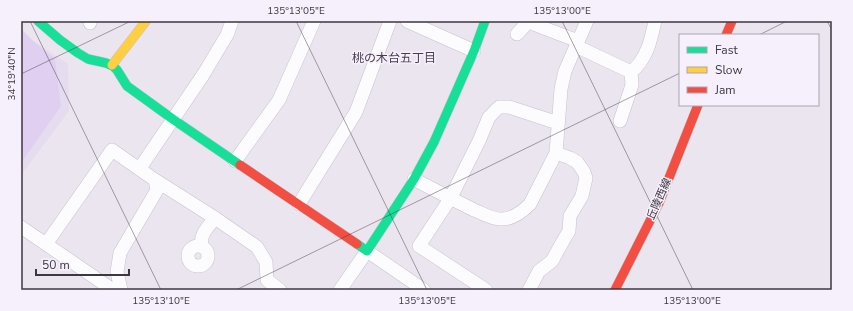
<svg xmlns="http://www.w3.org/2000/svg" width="853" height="311" font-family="'Nunito Sans','Noto Sans JP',sans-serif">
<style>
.built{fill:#e6dcef}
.garden{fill:#e1cff1}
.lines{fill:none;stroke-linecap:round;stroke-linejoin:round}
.street-casing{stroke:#c7c2ca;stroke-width:14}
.fast-casing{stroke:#c7c2ca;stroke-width:10}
.slow-casing{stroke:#c7c2ca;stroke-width:10}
.jam-casing{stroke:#c7c2ca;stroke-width:10}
.street{stroke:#fcfbfd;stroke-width:13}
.fast{stroke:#16e098;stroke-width:9}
.slow{stroke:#ffcf43;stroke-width:9}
.jam{stroke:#f24e42;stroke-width:9}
.ticks{fill:none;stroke:#3c3740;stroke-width:1;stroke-opacity:0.45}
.labels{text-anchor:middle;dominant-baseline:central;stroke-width:3;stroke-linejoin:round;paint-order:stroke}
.street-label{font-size:11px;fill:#3c3740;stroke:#f6effc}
.neighbourhood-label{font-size:12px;fill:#473e4f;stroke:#f6effc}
.neatline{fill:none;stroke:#3c3740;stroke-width:1.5}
.ticks-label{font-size:10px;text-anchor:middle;fill:#3c3740}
</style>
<rect width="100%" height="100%" fill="#ebe5f0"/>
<path class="built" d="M21,28L32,40L68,64L69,111L21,175Z"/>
<path class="garden" d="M21,29L32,40L55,59L61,106L21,163Z"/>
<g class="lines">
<defs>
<path id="street" d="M407,21L474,51
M530,21L536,25L578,41
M90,23V21
M517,34L529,21
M576,46L631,72C647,59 651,40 655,21
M620,121L632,85L631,72
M235,161L279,100L314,21
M140,168L203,75L227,35L232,21
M414,179C434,190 454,200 474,210C482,213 491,219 500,219C511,220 523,211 530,204L556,153L561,89L565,71L587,21
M155,180L215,218L257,247L266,262L267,280L280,290
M299,204L356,112L390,21
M21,227L113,290
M46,244L112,150L155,180L157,190L120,253L117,272L121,290
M188 256a10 10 0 1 1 20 0a10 10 0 1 1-20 0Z
M202,246C199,235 208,227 215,218
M340,290L367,251L424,290
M486,290L419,246L450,199L479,141L489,117L499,107H509L558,123
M529,290L539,271L552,261L563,241L569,231L570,216L582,196L586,178L584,172L577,162L570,158L556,153"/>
<path id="fast" d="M38,21L60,40L78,53L88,59L106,63L113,66L117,70L127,86L174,120L240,165
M357,244L367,251L414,179L434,142L474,51L485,21"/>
<path id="slow" d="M112,65L146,21"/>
<path id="jam" d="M726,35L732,21
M240,165L357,244
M615,290L659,203L698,105"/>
</defs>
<use href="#street" class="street-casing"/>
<use href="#fast" class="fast-casing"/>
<use href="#slow" class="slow-casing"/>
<use href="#jam" class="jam-casing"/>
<use href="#street" class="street"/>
<use href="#fast" class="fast"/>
<use href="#slow" class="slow"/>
<use href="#jam" class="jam"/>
</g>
<path class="ticks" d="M30,21L161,290M296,21L427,290M562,21L693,290M827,21L832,30M759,35L787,21M21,74L131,21M236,290L680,73"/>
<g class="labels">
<g class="street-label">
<text transform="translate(659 199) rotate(-66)">丘陵西線</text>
</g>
<g class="neighbourhood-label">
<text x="394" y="58">桃の木台五丁目</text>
</g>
</g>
<rect width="853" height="311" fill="none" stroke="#f6effc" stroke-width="44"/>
<rect x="679" y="34" width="140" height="72" fill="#f6effc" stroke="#aca5b1"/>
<rect x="687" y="47" width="20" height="6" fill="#16e098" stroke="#aca5b1"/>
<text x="715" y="54" font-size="12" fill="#3c3740">Fast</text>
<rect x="687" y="67" width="20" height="6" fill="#ffcf43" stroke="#aca5b1"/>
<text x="715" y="74" font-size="12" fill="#3c3740">Slow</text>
<rect x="687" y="87" width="20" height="6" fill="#f24e42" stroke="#aca5b1"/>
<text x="715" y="94" font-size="12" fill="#3c3740">Jam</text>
<path d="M36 269v6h93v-6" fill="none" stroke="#3c3740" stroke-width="2"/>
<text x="42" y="269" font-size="12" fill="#3c3740" stroke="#f6effc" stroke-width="3" paint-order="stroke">50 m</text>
<rect x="22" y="22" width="809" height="267" class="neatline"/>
<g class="ticks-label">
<text x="296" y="14">135°13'05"E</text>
<text x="562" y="14">135°13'00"E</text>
<text transform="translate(11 74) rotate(-90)" y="4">34°19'40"N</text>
<text x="161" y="304">135°13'10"E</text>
<text x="427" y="304">135°13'05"E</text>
<text x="692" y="304">135°13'00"E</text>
</g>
</svg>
